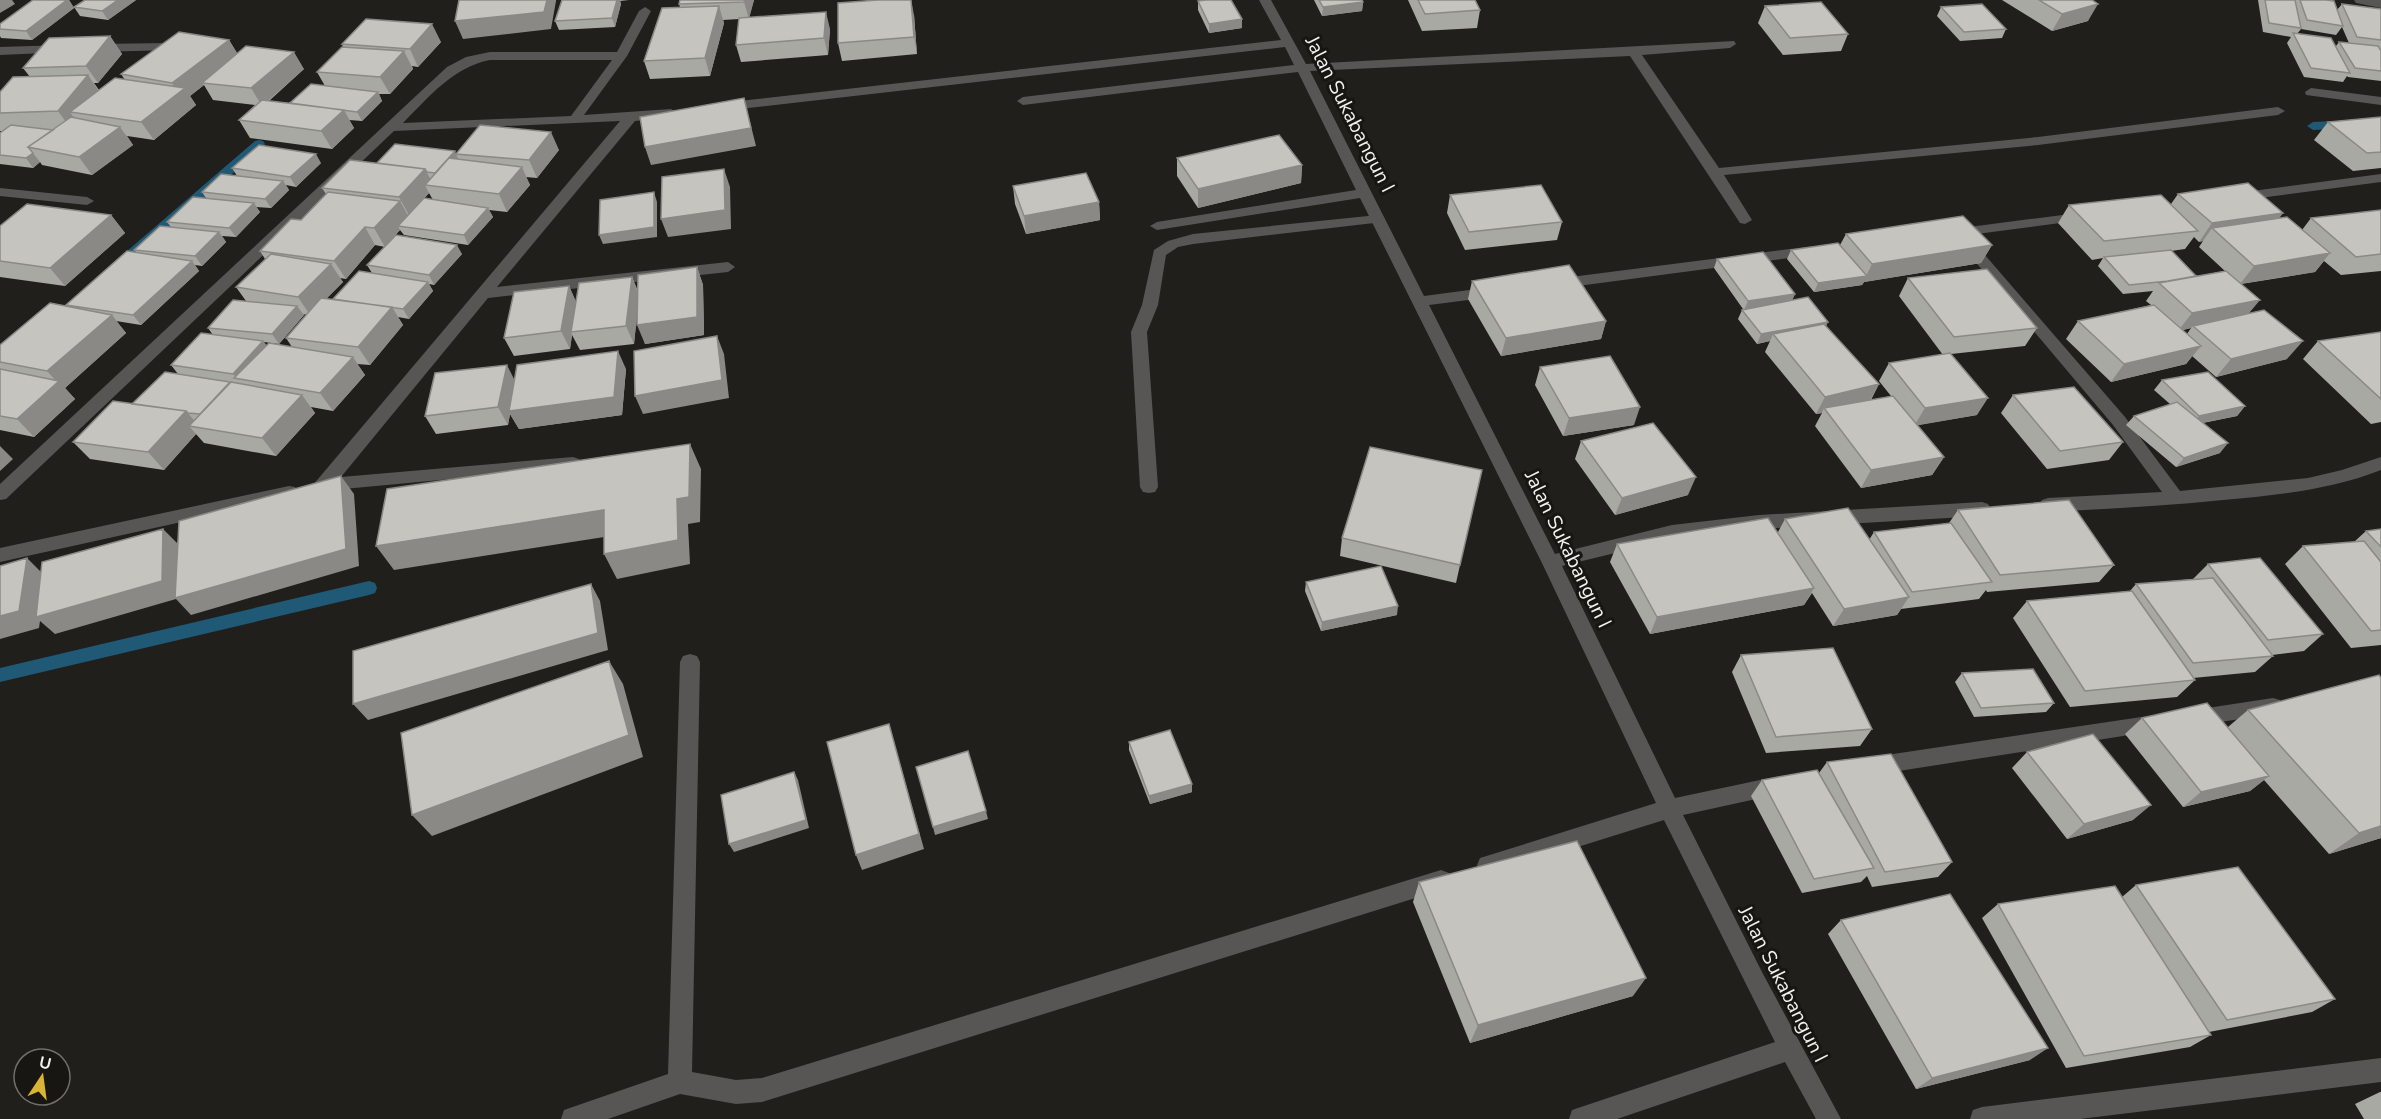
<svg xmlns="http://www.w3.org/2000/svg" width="2381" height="1119" font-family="'Nunito Sans',sans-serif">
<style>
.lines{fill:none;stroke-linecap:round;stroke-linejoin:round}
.stream{fill:#1f5975;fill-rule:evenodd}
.lane{fill:#585655;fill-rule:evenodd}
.street{fill:#585655;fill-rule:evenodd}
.wall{fill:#a9a9a3;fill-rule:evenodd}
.shaded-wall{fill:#8a8985}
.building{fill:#c5c4be;stroke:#8a8985;stroke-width:1.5}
.labels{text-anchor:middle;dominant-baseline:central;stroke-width:6;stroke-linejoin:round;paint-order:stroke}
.street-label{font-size:20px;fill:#f2f2ef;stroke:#171612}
</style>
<rect width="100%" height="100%" fill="#201f1b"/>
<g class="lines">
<path class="stream" d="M2381,119V127L2313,130L2307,126L2313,122Z
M259,140L263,141L265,144L263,147L122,270H112L110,267L112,264L255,141Z
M369,581L375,583L377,588L375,593L369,595L0,682V668Z"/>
<path class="lane" d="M1378,215L1383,216L1385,219L1383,222L1193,244L1178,247L1166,255L1158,305L1147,332L1158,487L1155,492L1149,493L1143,492L1140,487L1131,332L1142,305L1154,250L1168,241L1193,234Z"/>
<path class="street" d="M1259,0H1271L1306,64L1734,41L1736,44L1730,48L1642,55L1719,168L2038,137L2278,107L2285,111L2278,115L2038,145L1724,175L1752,220L1745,224L1740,223L1630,56L1310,71L1424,296L1492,287L1500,292L1492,297L1429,305L1555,554L1672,525L1759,515L1982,502L1988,504L1991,509L1988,514L1982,516L1759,529L1672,539L1562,566L1675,798L1779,776L1786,779L1789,785L1786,791L1779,794L1683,815L1763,974L1841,1119H1816L1785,1062L1617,1119H1569L1572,1110L1581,1107L1775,1042L1664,820L1488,875L1480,872L1477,865L1480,858L1656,803L1541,561L1360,198L1157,230L1150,226L1157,222L1356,190L1298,72L1023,105L1017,101L1023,97L1294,65L1285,47L722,111L715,107L722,103L1281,40Z
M2354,0H2381V8L2356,3Z
M645,7L651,11L627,56L584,115L671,109L678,113L671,117L635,121L497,287L728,262L735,267L728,272L488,298L341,477L573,457L579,459L581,463L579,467L322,491L316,490L313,485L620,121L394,131L6,499L0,500V484L447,67L466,57L490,52H617L639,11ZM490,60H612L571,116L403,123C429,97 453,67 490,60Z
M170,43L174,44L176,47L174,50L95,52L89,48L95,44Z
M64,45L68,46L70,49L68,52L0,55V47Z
M2311,88L2381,97V105L2306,95L2305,92Z
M2381,174V182L2237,201L2230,197L2237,193Z
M0,188L87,197L94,201L87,205L0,196Z
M2085,212L2092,216L2090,219L1954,237L1947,233L1954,229Z
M1967,238L1972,240L2125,417L2180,491L2308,478L2342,470L2381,457V470C2330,490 2277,495 2223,500C2165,506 2107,509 2048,512L2042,510L2039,505L2042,500L2048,498L2162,492L2113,425L1962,246L1960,243L1962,240Z
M1814,246L1819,248L1821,251L1819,254L1555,289L1548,284L1555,279Z
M289,486L295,487L298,492L295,497L0,562V548Z
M690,654L697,656L700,662L692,1072L736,1080L762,1078L1441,870L1449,873L1452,880L1449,887L1441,890L762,1102L736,1104L680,1094L608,1119H561L564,1110L668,1074L680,662L683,656Z
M2273,698L2280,700L2283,706L2280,712L2273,714L2194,726L2187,724L2184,718L2187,712L2194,710Z
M2155,715L2162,717L2165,723L2162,729L2155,731L1873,775L1866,772L1863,766L1866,760L1873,757Z
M2381,1058V1082L2080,1119H1970L1973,1110L1982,1107Z"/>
</g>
<path class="wall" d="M33,0H69L74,8L32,40L1,38L0,36V24Z
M85,0H136L108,20L80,16L74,7Z
M562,0H629L620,1L621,4L615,27L559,30L555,21Z
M680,0H754L749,17L830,29L828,55L741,62L736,45L739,19L723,20L724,23L710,76L650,79L644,61L680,7L679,4Z
M1314,0H1362L1363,2L1362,11L1322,16Z
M1408,0H1475L1480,10L1477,28L1422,31Z
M2002,0H2092L2088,21L2052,31Z
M2258,0H2326L2337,10L2342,4L2381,9V81L2348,77L2347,76L2343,82L2304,77L2287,43L2291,37L2263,32ZM2342,27L2349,43L2339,42L2336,46L2297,34L2301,29L2336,35Z
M1198,1L1242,19V28L1209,33L1198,10Z
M1765,6L1848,34L1841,51L1783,55L1758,23Z
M1941,7L2006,29L2002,38L1960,41L1937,16Z
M914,15L917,54L842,61L838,43Z
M110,36L122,54L98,83H94L99,90L125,80L121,74L229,40L237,53L304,69L269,101L290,103L325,86L317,72L343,47L342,44L441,42L418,67L412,66L413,69L390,94H379L382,101L362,121L349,120L354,128L332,149L250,138L239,120L255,105L213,100L204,85L190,96L196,105L154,140L127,136L133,145L92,175L42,165L40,162L33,168L0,164V133L3,131H0V92L30,77L23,68Z
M2381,117V168L2353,171L2314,140L2328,122Z
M559,150L537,178L526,177L530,185L507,212L489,210L493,217L468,245L404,235L400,230L385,246L462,254L434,285L429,284L433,291L409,319L398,317L403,325L370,365L357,364L365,375L333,411L311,407L315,413L276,456L204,443L196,434L164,470L90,459L73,442L178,374L171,365L213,335L208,328L246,301L236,287L265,259L260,251L301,220L326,194L322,188L377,163L456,153ZM429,193L433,200L412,212ZM375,245L385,247L367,265L372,273L334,300L326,299L343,282L340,278L346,279ZM303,314L307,315L286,338L292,347L266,345L264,342L279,344L304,315Z
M1177,158L1302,165L1301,183L1198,208L1177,176Z
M321,163L296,187L286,185L289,190L271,208L256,207L260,212L236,237L222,236L226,242L202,266L195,265L199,271L141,325L116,321L126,333L65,388L75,399L34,437L0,430V345L68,307L66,305L137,253L134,250L171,227L167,222L206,198L202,192L237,176L232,168Z
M1013,186L1099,202L1100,220L1026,234L1015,204Z
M2178,194L2283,213L2279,218L2302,230L2311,218L2381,210V271L2341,275L2324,261L2315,272L2241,284L2249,313L2287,359L2216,377L2192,356L2186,364L2111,382L2066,339L2078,321L2151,305L2146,301L2153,291L2123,294L2098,266L2103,258L2092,260L2058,223L2069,205L2171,204ZM2194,237L2199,242L2203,241L2199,247L2225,271L2196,276L2171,251L2185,249ZM2191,328L2187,334L2183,330Z
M1450,195L1562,222L1557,240L1465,250L1447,213Z
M111,215L125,233L65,286L0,277V226Z
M1846,234L1992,245L1981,263L1864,282L1862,285L1814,292L1787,259L1791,250L1840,245Z
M1717,259L1795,294L1792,300L1826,326L1879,384L1871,400L1891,396L1879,381L1889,363L1943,355L1899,296L1908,278L2037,328L2025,346L1951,354L1977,415L1917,425L1944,457L1932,475L1861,488L1815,426L1822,413L1816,414L1765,352L1770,341L1757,344L1738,319L1742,310L1743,309L1714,268Z
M697,267L703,285L704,335L645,344L637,315L634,344L580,350L572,335L570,349L514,356L504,338L569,286L576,302L632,277L638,291Z
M1472,281L1606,321L1601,339L1501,356L1468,299Z
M2381,332V422L2371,424L2303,359L2318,341Z
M1540,367L1634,425L1563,436L1535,385Z
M626,369L622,415L519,429L510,414L508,425L436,434L425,416L514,379Z
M2162,380L2245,406L2237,416L2203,423L2220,453L2176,467L2126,425L2134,416L2170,404L2154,390Z
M2013,395L2123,442L2109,460L2047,469L2001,413Z
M1581,441L1688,495L1615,515L1575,459Z
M1958,510L2114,565L2099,582L1987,592L1986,590L1979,599L1901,609L1897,615L1833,626L1812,593L1804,605L1650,634L1610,562L1617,544L1778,532L1785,519L1869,540L1874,532L1949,523Z
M2381,529V645L2351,648L2285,564L2303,546L2354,542L2366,531Z
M1342,538L1460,565L1456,583L1340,556Z
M2208,564L2323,634L2304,651L2272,655L2273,656L2255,672L2193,678L2195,680L2177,697L2070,707L2013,618L2027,601L2130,591L2136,584L2193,579Z
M1306,582L1397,615L1321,631L1305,591Z
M1741,655L1872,729L1860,746L1766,753L1732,672Z
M1962,673L2054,703L2046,712L1974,717L1955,682Z
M2248,710L2381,838L2329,854L2264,780L2250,791L2183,807L2125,734L2142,718L2228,727Z
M1129,742L1192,792L1150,804L1129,750Z
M2027,752L2133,820L2067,839L2012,768Z
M1827,762L1952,862L1938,877L1872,887L1867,876L1861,882L1802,893L1751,796L1762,780L1819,773Z
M1419,882L1633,996L1470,1043L1413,902Z
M2136,885L2335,999L2312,1012L2209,1032L2211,1035L2190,1047L2066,1068L1982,918L1998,904L2122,897Z
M1841,920L2030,1060L1916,1089L1828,934Z
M2380,1092H2381V1119H2364L2355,1104Z"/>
<path class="shaded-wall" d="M0,0H12L15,4L0,13Z
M67,0H69L74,8L32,40L26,31Z
M118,0H136L108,20L102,11Z
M547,0H556V1L551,29L463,39L455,21Z
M617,0H620L621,4L615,27L612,18Z
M745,0H754L749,19L744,2Z
M911,0L914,15L917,54L914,37Z
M1363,2L1362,11L1322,16L1323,7Z
M2098,4L2088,21L2052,31L2062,14Z
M719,6L724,23L710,76L705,58Z
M826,12L830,29L828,55L824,38Z
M1242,19V28L1209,33V24Z
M432,24L441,42L418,67L410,49Z
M110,36L122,54L98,83L86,66Z
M229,40L240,58L202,83L204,85L190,96L196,105L154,140L141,122L178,93L172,83Z
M404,51L413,69L390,94L380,77Z
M294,52L304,69L262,106L251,88Z
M88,75L100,93L70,112L77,122L71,129L58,111Z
M378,92L382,101L362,121L357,112Z
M744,98L756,146L651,165L645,147Z
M344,110L354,128L332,149L321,131Z
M120,127L133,145L92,175L79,157Z
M551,132L559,150L537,178L529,160Z
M455,151L459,161L435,173Z
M33,153L40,162L33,168L26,158Z
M316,154L321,163L296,187L290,177Z
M1302,165L1301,183L1198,208V189Z
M522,167L530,185L507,212L499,194Z
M425,169L434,186L425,185L429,193L409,215L399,197Z
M724,169L730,187L731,229L668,237L661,219Z
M283,181L289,190L271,208L265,199Z
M654,192L657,202V237L603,244L599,235Z
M400,201L410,219L398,226L400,230L385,247L374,228Z
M1099,202L1100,220L1026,234L1024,216Z
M254,203L260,212L236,237L229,228Z
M488,208L493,217L468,245L464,235Z
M2283,213L2269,231L2212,228L2203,241L2199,242L2212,223Z
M111,215L125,233L65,286L50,268Z
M365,227L375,245L346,279L334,261Z
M219,232L226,242L202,266L195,256Z
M457,245L462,254L434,285L429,275Z
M1992,245L1981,263L1864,282L1862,285L1814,292L1818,283L1866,276L1872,264Z
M2330,253L2315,272L2240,284L2254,266Z
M192,261L199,271L141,325L133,315Z
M331,264L343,282L310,315L298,297Z
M697,267L703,285L704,335L645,344L637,325Z
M632,277L639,296L634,344L626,326Z
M428,282L433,291L409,319L403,309Z
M569,286L577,304L571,332L572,335L570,349L561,331Z
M1795,294L1791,303L1744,310L1748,301Z
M2260,300L2245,318L2193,326L2191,328L2178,331L2192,313Z
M297,306L304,315L279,344L272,334Z
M392,307L403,325L370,365L358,347Z
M112,315L126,333L65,388L75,399L34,437L17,419L57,382L47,371Z
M1606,321L1601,339L1501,356L1506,338Z
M1828,322L1824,331L1773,334L1770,341L1757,344L1761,334Z
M717,336L724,354L729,398L643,414L635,396Z
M263,341L270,350L237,378L233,374Z
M2303,341L2287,359L2216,377L2231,359Z
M2201,346L2186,364L2111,382L2124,364Z
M618,351L626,369L622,415L519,429L510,414L508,425L498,407L507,365L516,383Z
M353,357L365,375L333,411L320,393Z
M1879,384L1869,402L1824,408L1822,413L1816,414L1825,397Z
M302,395L315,413L276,456L262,438Z
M1988,398L1977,415L1914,426L1925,408Z
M2245,406L2237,416L2191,425L2199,416Z
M1640,407L1634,425L1563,436L1569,418Z
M186,411L200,427L189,426L196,434L164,470L148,452Z
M2228,443L2220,453L2176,467L2184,458Z
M690,444L701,469L700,522L688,524L690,564L617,579L604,554L677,499Z
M0,446L13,459L0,471Z
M1944,457L1932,475L1861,488L1871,470Z
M341,476L354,494L359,566L191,615L176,599L55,634L40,621L39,628L0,639V616L27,558L45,576L163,529L180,546Z
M1696,477L1688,495L1615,515L1622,498Z
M604,510L617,535L394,570L376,546Z
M591,584L600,601L608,650L368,720L353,704Z
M1814,588L1804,605L1650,634L1657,617Z
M1909,597L1897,615L1833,626L1844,609Z
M1398,606L1397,615L1321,631L1322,622Z
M609,661L623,684L643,757L432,836L412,815Z
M889,724L924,849L862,870L856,855Z
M794,772L798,780L809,828L734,852L729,844Z
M2269,776L2250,791L2183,807L2201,792Z
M1192,784V792L1150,804L1149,796Z
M2151,805L2133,820L2067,839L2084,824Z
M986,811L988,819L935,835L933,827Z
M2381,826V838L2329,854L2359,833Z
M1646,978L1633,996L1470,1043L1478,1025Z
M2048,1048L2030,1060L1916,1089L1932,1078Z"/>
<path class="building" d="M33,0H67L26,31L0,29V24Z
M85,0H118L102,11L74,7Z
M459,0H547L544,12L455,21Z
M562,0H617L612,18L555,21Z
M680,0H745L744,2L679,4Z
M878,0H911L914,37L838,43V3Z
M1206,0H1231L1242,19L1209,24L1198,1Z
M1319,0H1362L1363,2L1323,7Z
M1418,0H1475L1480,10L1425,14Z
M2039,0H2092L2098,4L2062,14Z
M2265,0H2295L2301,28L2269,23Z
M2300,0H2326L2334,1L2343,26L2307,20Z
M1821,2L1848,34L1790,38L1765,6Z
M1982,4L2006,29L1964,32L1941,7Z
M2342,4L2381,9V40L2357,37Z
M719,6L705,58L644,61L662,8Z
M826,12L824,38L736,45L739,18Z
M366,19L432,24L410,49L342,44Z
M179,32L229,40L172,83L121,74Z
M2293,33L2331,38L2350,73L2311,68Z
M110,36L86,66L23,68L49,38Z
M2339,42L2378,46L2381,51V71L2355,68Z
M246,46L294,52L251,88L202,83Z
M342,47L404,51L380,77L317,72Z
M88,75L58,111L0,113V92L13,77Z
M115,78L185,88L141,122L70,112Z
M311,84L378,92L357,112L290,103Z
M744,98L751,128L645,147L640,117Z
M262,100L344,110L321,131L239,120Z
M71,117L120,127L79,157L28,147Z
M2381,117V152L2367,153L2328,122Z
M11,125L53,130L28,147L33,153L26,158L0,155V133Z
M480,125L551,132L529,160L456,154Z
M1279,135L1302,165L1198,189L1177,158Z
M395,144L455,151L435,173L427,172L425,169L377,163Z
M259,145L316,154L290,177L232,168Z
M449,158L522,167L499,194L425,185Z
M350,160L425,169L399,197L322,188Z
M724,169L725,210L661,219L662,177Z
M1086,173L1099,202L1024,216L1013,186Z
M221,174L283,181L265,199L202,192Z
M2248,183L2283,213L2212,223L2178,194Z
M1541,185L1562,222L1469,232L1450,195Z
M328,192L400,201L374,228L365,227L334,261L260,251L291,219L301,220Z
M654,192V227L599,235L600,200Z
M2161,195L2198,231L2104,241L2069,205Z
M193,197L254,203L229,228L167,222Z
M424,198L488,208L464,235L398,226Z
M27,204L111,215L50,268L0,261V226Z
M2381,210V254L2356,257L2311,218Z
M1963,216L1992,245L1872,264L1846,234Z
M2287,217L2330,253L2254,266L2212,228Z
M160,226L219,232L195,256L134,250Z
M396,235L457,245L429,275L367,265Z
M1838,243L1867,276L1818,283L1791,250Z
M2171,250L2196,276L2168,281L2129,285L2104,257Z
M127,251L192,261L133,315L66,305Z
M1763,252L1795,294L1748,301L1717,259Z
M271,254L331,264L298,297L236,287Z
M1569,265L1606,321L1506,338L1472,281Z
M697,267V317L637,325L638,275Z
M1987,269L2037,328L1954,337L1908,278Z
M359,271L428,282L403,309L333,299Z
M2226,271L2260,300L2192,313L2159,283Z
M632,277L626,326L571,332L579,283Z
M569,286L561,331L504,338L514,292Z
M1808,297L1828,322L1761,334L1742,310Z
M321,298L392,307L358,347L286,338Z
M233,300L297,306L272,334L208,328Z
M50,303L112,315L47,371L0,362V345Z
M2154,305L2201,346L2124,364L2078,321Z
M2264,310L2303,341L2231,359L2193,326Z
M1824,324L1879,384L1825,397L1773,334Z
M2381,332V399L2318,341Z
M201,333L263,341L233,374L171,365Z
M717,336L722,380L635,396L634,351Z
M269,343L353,357L320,393L234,378Z
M618,351L614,397L509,411L517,365Z
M1950,353L1988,398L1925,408L1889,363Z
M1610,356L1640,407L1569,418L1540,367Z
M507,365L498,407L425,416L435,373Z
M0,369L59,381L17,419L0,416Z
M165,372L230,382L200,414L188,413L186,411L132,404Z
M2208,372L2245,406L2199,416L2162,380Z
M231,382L302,395L262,438L189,426Z
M2074,387L2123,442L2060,451L2013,395Z
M1893,396L1944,457L1871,470L1824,408Z
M113,401L186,411L148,452L73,442Z
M2177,402L2228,443L2184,458L2134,416Z
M1653,423L1696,477L1622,498L1581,441Z
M690,444L689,497L677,499L678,540L604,554V510L376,546L387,489Z
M1370,447L1482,470L1460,565L1342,538Z
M341,476L346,549L175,598L179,521Z
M2069,500L2114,565L2000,575L1958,510Z
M1848,508L1909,597L1844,609L1785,519Z
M1768,518L1814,588L1657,617L1617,544Z
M1951,523L1992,582L1912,592L1874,532Z
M163,529L162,581L36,617L42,562Z
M2381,529V547L2366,531Z
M2364,541L2381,562V630L2371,631L2303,546Z
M27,558L19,611L0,616V566Z
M2260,558L2323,634L2268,640L2208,564Z
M1381,566L1398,606L1322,622L1306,582Z
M2213,578L2273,656L2193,663L2136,584Z
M591,584L598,633L353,704V651Z
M2132,591L2195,680L2085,691L2027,601Z
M1833,648L1872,729L1776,737L1741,655Z
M609,661L629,735L412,815L401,733Z
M2033,669L2054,703L1981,708L1962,673Z
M2379,675L2381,678V826L2359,833L2248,710Z
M2207,703L2269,776L2201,792L2142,718Z
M889,724L919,834L856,855L827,742Z
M1170,730L1192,784L1149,796L1129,742Z
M2093,734L2151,805L2084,824L2027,752Z
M968,751L986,811L933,827L916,767Z
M1891,754L1952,862L1885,872L1827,762Z
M1817,770L1874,868L1814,879L1762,780Z
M794,772L806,820L729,844L721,795Z
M1577,841L1646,978L1478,1025L1419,882Z
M2238,867L2335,999L2227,1020L2136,885Z
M2115,886L2211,1035L2084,1056L1998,904Z
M1950,894L2048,1048L1932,1078L1841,920Z"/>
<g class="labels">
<g class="street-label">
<text transform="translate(1350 114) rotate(63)">Jalan Sukabangun I</text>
<text transform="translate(1568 549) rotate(64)">Jalan Sukabangun I</text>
<text transform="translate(1783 984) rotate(63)">Jalan Sukabangun I</text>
</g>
</g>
<g transform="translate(42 1077) rotate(13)"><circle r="28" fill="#171612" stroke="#6f6e6a" stroke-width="1.5"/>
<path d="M0-4.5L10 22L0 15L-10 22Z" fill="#d8b434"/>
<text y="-9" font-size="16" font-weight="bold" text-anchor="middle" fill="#f2f2ef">U</text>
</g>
</svg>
